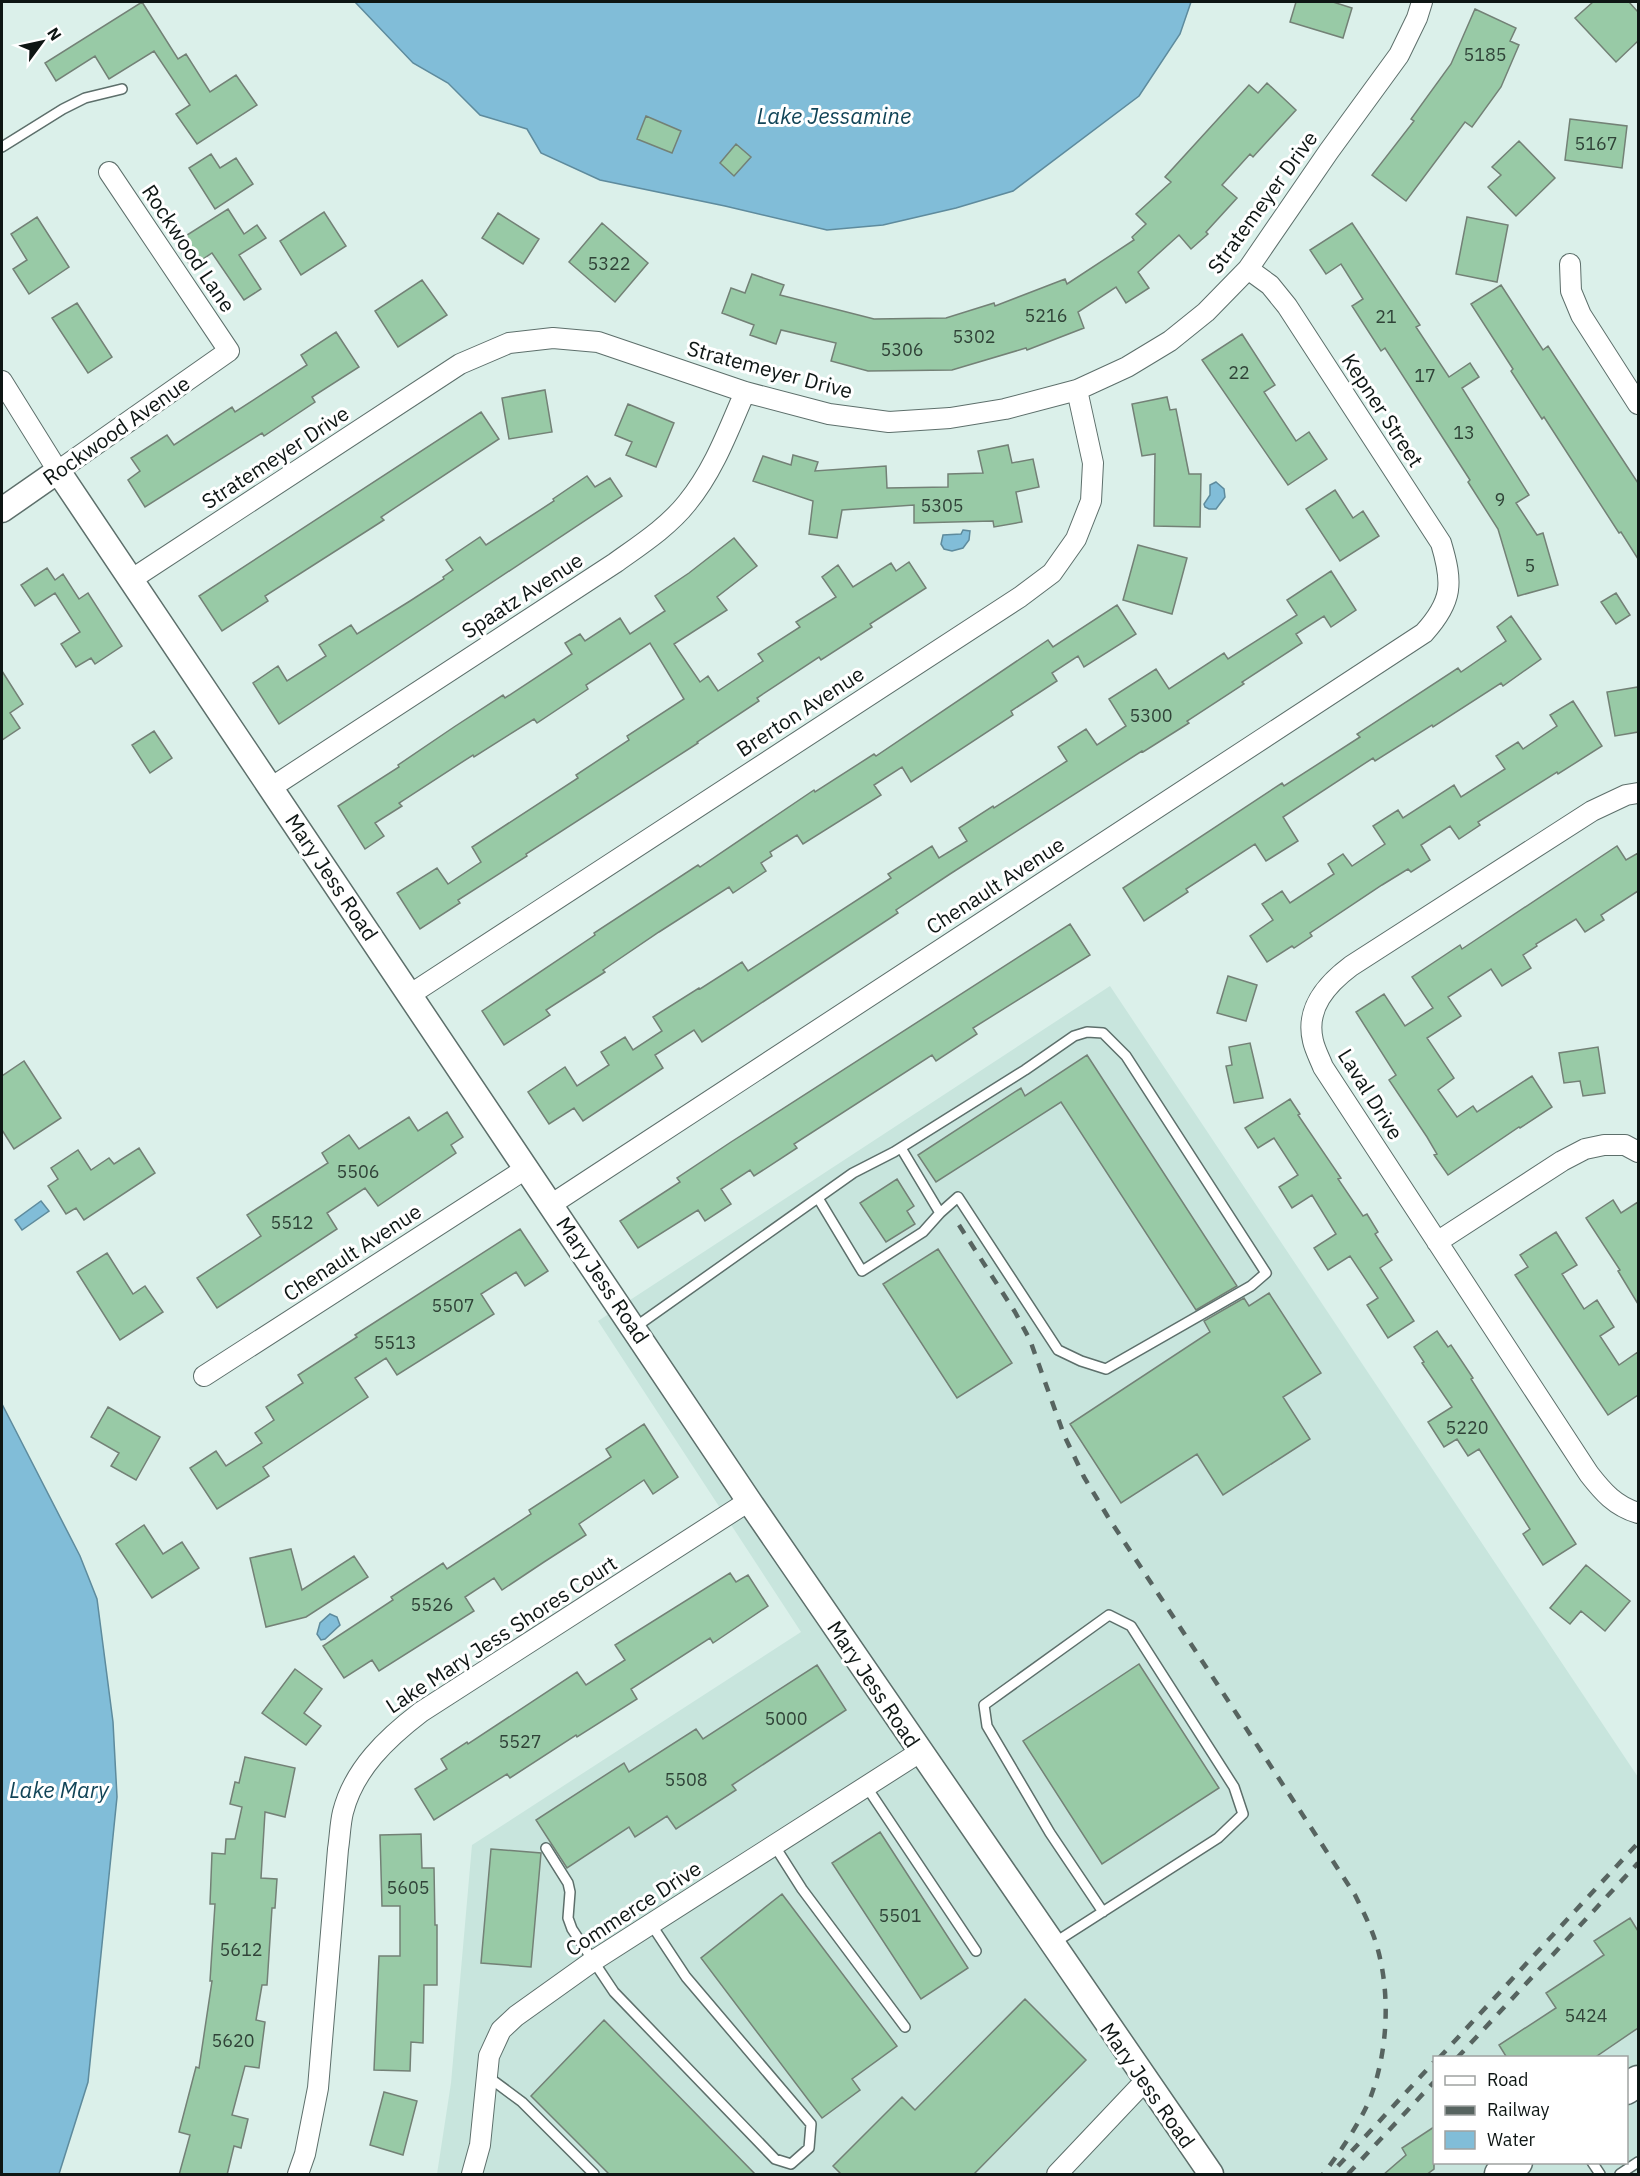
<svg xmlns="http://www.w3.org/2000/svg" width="1640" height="2176" font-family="'IBM Plex Sans',sans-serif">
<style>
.built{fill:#c8e5dd;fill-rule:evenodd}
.water{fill:#81bdd8;stroke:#5e8b9d;stroke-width:1.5}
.building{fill:#98caa6;stroke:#738176;stroke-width:1.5}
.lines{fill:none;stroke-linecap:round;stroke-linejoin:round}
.service-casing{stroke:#5d6f6b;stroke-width:12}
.minor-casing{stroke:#5d6f6b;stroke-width:22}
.tertiary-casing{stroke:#5d6f6b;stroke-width:27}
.primary-casing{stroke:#5d6f6b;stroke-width:33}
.service{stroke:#fff;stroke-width:9}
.minor{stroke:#fff;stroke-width:20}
.tertiary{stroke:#fff;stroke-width:24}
.primary{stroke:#fff;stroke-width:30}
.rail{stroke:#576460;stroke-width:4.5;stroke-dasharray:10 10;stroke-linecap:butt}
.labels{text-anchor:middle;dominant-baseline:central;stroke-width:6;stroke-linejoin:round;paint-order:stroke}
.number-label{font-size:18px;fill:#304338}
.street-label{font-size:21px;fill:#0e1614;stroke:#fff}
.water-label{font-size:22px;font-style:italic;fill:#124558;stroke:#fff}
</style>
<rect width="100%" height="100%" fill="#dbf0ea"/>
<path class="built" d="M1110,986L1638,1777V2174H437L451,2083L472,1845L801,1632L598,1321ZM1434,2058H1626V2162H1434Z"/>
<path class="water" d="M355,2H1191L1180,34L1139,96L1013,191L956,208L883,225L827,230L725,206L600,180L541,153L527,129L480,115L448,83L413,63Z
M1216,482L1224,489L1225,497L1216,509H1209L1205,507L1204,504L1210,495V485Z
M963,530L970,531L969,540L963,548L952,551L944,549L941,544L943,535L961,534Z
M41,1201L49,1211L22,1230L15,1220Z
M2,1404L80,1556L97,1599L113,1722L117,1797L88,2082L59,2174H2Z
M330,1614L337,1617L340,1625L325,1639L321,1640L317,1634L320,1623Z"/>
<path class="building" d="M142,2L178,59L186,54L210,92L236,75L257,105L197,144L176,114L190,105L154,51L109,79L95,56L56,81L45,63Z
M1296,2H1333L1352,8L1343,38L1290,22Z
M1593,2H1629L1638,12V41L1616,62L1575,18Z
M1475,9L1516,28L1510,41L1519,45L1501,87L1472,127L1465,122L1406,201L1372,175L1414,121L1411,119L1451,64Z
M1267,83L1296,110L1253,157L1250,154L1222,185L1237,198L1206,232L1208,234L1191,249L1179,235L1138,272L1149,288L1126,303L1116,287L1078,312L1084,328L1027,350L1026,348L952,370L868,371L831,361L836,343L781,330L776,344L750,335L754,325L722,313L731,288L745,293L752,274L784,285L780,295L874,319L946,318L994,303L995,306L1065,279L1067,284L1134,240L1132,237L1146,224L1136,214L1171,182L1165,177L1249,85L1258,93Z
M646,116L681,131L672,153L637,139Z
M1570,119L1627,126L1622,168L1565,160Z
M1519,141L1555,178L1516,216L1488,187L1501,175L1492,167Z
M736,144L751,157L734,176L720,163Z
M211,154L220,168L236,158L253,184L215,209L189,168Z
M228,209L244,234L257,225L266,238L239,255L261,289L244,300L212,253L191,267L176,242Z
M324,212L346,246L301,275L280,241Z
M498,213L539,239L523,264L482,238Z
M37,217L69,267L29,294L13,269L27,260L11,234Z
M1467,217L1508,225L1497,282L1456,274Z
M602,223L648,263L615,302L569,262Z
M1352,223L1420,325L1416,327L1449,377L1470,363L1479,377L1462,388L1529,495L1516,503L1537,535L1543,533L1558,585L1518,596L1498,529L1468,482L1470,480L1385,348L1381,351L1352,306L1363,299L1341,264L1326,274L1310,250Z
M422,280L447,315L398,347L375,311Z
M1501,285L1543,350L1548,346L1638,483V559L1621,532L1619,533L1544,417L1542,419L1511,371L1513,369L1471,304Z
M77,303L112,357L88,373L52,318Z
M336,332L359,367L312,397L315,402L264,436L262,433L145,507L128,480L140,471L131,458L167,435L174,445L232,407L235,412L307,365L301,355Z
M1242,334L1275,385L1264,392L1296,441L1309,432L1327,459L1288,485L1202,360Z
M545,390L552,432L509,439L502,398Z
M1167,397L1170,410L1176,409L1189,474H1201L1200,527L1154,526L1155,454L1142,456L1132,404Z
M628,404L674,423L656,467L626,455L632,442L615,435Z
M481,412L499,439L381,517L384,520L265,596L268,601L222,631L199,596Z
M1008,445L1012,463L1033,459L1039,487L1016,492L1022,522L994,527L993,521L914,523V505L842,510L837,538L809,534L813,501L753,481L763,456L791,465L793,455L818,462L815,471L886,466L887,488L948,487V474L983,473L978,451Z
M587,476L595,487L610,478L622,496L279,724L253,683L278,666L287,681L326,656L319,645L351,625L357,634L410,601L444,579L443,577L453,570L446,560L480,537L486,545L554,501L553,499Z
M1335,490L1353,518L1363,511L1379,536L1340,561L1306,509Z
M734,538L757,566L717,597L727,610L674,644L700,682L708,676L718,691L763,661L758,654L800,627L796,622L836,597L822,577L838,565L853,587L891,563L896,571L909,562L926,588L870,624L872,627L821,660L819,657L757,698L759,701L697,742L698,743L526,854L527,856L458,900L460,903L420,929L397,893L437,868L448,884L481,862L472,847L578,778L576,775L629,740L627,736L684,699L650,643L586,685L588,689L537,723L534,719L474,757L473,755L399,803L402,806L375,823L384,836L365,849L338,806L399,767L398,765L454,727L503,695L505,698L572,654L565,643L580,634L585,641L620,618L630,634L665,611L655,596L689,573Z
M1138,545L1187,558L1172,614L1123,600Z
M47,568L55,580L63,574L79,599L88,593L122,646L95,664L91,658L76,667L61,644L80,632L55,593L35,606L21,585Z
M1331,571L1356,610L1331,627L1324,616L1296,634L1302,643L1242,682L1244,684L1187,721L1189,723L1143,752L1142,751L950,874L896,910L898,913L702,1042L694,1030L655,1055L663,1068L583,1121L574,1108L549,1124L528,1092L565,1067L577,1086L609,1065L601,1052L625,1037L633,1050L662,1031L653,1017L699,988L700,989L742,962L748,971L891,878L888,874L932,846L939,858L967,841L959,828L993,806L994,808L1067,761L1058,747L1086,729L1097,745L1126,726L1109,699L1156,669L1169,689L1224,653L1228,659L1297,615L1287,600Z
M1616,593L1630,615L1616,624L1601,602Z
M1117,605L1136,634L1084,667L1078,656L1052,673L1057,681L1011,711L1013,715L911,782L902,767L874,785L881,795L803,844L797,835L770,852L772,856L761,863L766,871L733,893L729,887L659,932L603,970L605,972L546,1010L550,1015L504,1045L482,1011L595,935L594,933L698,865L700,867L814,790L815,792L874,754L876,756L1048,640L1053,647Z
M1511,616L1541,659L1503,686L1501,683L1433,727L1432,725L1375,761L1373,758L1283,817L1298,841L1266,861L1255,844L1186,889L1188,892L1144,921L1123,888L1282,783L1284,786L1360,737L1357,734L1458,668L1461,672L1506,641L1497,627Z
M2,671L23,704L10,713L20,728L2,740Z
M1638,687V732L1615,736L1607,692Z
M1573,701L1602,746L1558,774L1557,772L1478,822L1480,825L1459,839L1450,826L1421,845L1430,860L1411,872L1408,869L1382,885L1310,933L1312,936L1294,948L1292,946L1267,962L1250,936L1273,920L1262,904L1282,891L1290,903L1334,874L1328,864L1343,854L1352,866L1385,844L1373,826L1398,810L1403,818L1454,785L1461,797L1505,769L1496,756L1518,742L1523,749L1557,726L1550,715Z
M154,731L172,758L150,773L132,745Z
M1617,846L1626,860L1638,853V891L1601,915L1604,920L1585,932L1576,919L1536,944L1537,946L1523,955L1531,968L1502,986L1491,969L1448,997L1461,1016L1427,1038L1454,1078L1438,1090L1457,1117L1473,1106L1477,1112L1532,1076L1552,1107L1520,1128L1519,1127L1448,1175L1434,1155L1437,1154L1427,1137L1389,1080L1396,1075L1356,1012L1384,994L1405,1026L1433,1008L1412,977L1460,945L1462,949Z
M1070,924L1090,955L973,1028L977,1034L936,1061L932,1055L794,1144L797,1148L754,1176L750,1170L721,1189L731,1204L705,1221L698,1210L638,1248L620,1221L680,1182L677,1178L731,1142Z
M1228,976L1257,985L1246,1021L1217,1013Z
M1250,1043L1263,1098L1234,1103L1226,1066L1232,1065L1229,1047Z
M1598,1047L1605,1093L1583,1096L1580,1081L1564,1083L1559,1053Z
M1087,1055L1237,1286L1196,1310L1061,1102L936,1182L918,1155L1021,1088L1025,1096Z
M24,1061L61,1118L14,1149L2,1130V1076Z
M1290,1099L1300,1114L1298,1115L1341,1178L1338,1179L1363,1216L1367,1214L1378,1232L1375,1234L1392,1260L1380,1268L1414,1321L1388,1338L1367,1305L1378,1298L1350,1256L1328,1270L1314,1248L1336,1234L1312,1195L1292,1208L1279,1187L1298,1175L1274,1138L1258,1148L1245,1128Z
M447,1112L463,1137L451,1145L456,1153L378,1206L365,1188L327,1213L337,1229L217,1308L197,1278L261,1236L247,1215L328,1163L322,1153L349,1135L359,1149L409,1117L418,1131Z
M139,1148L155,1173L84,1220L76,1208L66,1214L48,1186L58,1179L51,1168L78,1150L91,1170L109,1158L114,1164Z
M897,1179L914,1206L907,1211L915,1224L886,1242L860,1203Z
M1613,1200L1621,1213L1638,1202V1304L1618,1271L1620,1270L1586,1218Z
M520,1229L548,1271L525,1286L516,1272L481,1294L494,1314L397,1375L386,1358L355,1378L368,1397L263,1467L269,1476L217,1509L190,1468L216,1451L226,1466L262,1443L255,1433L274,1420L266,1407L303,1383L298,1375L357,1337L355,1335Z
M1556,1232L1577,1265L1562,1274L1584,1309L1597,1300L1614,1327L1600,1336L1619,1365L1638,1352V1395L1608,1415L1515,1275L1528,1267L1520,1255Z
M938,1249L1012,1363L957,1398L883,1284Z
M107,1253L133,1294L145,1286L163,1312L120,1340L77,1272Z
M1269,1293L1321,1373L1283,1397L1310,1439L1223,1495L1197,1454L1121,1503L1070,1424L1210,1332L1204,1321L1244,1298L1249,1306Z
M1437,1331L1448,1347L1451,1345L1473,1378L1471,1379L1576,1544L1543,1565L1523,1534L1530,1529L1479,1449L1468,1456L1457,1439L1444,1447L1428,1422L1452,1407L1422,1363L1424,1362L1414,1347Z
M108,1407L160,1437L136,1480L111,1466L119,1453L91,1437Z
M644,1424L678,1477L653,1494L644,1480L579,1524L586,1535L544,1562L502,1590L494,1578L465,1597L474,1611L379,1671L372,1660L344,1678L323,1646L393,1600L391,1597L443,1563L447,1569L531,1514L529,1510L611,1457L606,1449Z
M144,1525L163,1554L182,1542L199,1568L152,1598L116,1544Z
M291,1549L302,1590L354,1556L368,1577L306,1617L266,1627L250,1558Z
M1586,1565L1630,1601L1605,1631L1581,1611L1570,1624L1550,1608Z
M730,1573L736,1582L748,1575L768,1606L713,1643L710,1638L631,1689L637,1699L577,1737L576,1735L510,1778L507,1774L434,1820L415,1789L447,1769L441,1759L467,1742L468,1744L577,1672L586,1685L625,1660L615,1645Z
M1139,1664L1219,1788L1102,1864L1023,1741Z
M817,1665L846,1710L732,1785L736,1790L676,1829L667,1816L635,1837L629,1827L567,1868L536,1820L624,1763L629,1772L696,1729L703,1739Z
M295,1669L322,1689L304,1713L321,1726L306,1745L262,1713Z
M245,1757L295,1768L285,1817L265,1812L261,1878L277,1879L275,1908H272L267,1985H262L256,2020L265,2022L259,2068L245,2066L232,2115L248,2119L241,2148L234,2146L227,2175H179L190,2135L179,2132L196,2067L199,2068L212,1981H210L215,1904H210L212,1853L225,1854L226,1839H235L242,1807L230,1804L235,1782L239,1783Z
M880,1832L968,1968L921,1999L832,1863Z
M421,1834L422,1868H434L435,1925H437V1985H424L423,2043L411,2042L410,2071L374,2070L379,1956H400V1906H382L380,1835Z
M491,1849L541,1853L531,1967L481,1963Z
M782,1894L897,2046L852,2079L860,2090L822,2118L701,1958Z
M1630,1918L1638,1931V2028L1594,2058H1507L1499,2045L1556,2008L1546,1993L1604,1955L1594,1941Z
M1025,1999L1086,2060L973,2175H842L833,2166L902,2097L915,2110Z
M604,2020L756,2175H610L531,2096Z
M384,2092L417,2101L403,2155L370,2145Z
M1434,2127V2169L1426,2175H1383L1406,2155L1402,2148Z"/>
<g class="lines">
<defs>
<path id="service" d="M2,147L63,109L85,98L122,89
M901,1148L940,1213
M634,1328L853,1173L894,1152L1025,1070L1074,1036L1087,1032L1103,1033L1126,1056L1266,1273L1251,1286L1106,1369L1081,1361L1058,1350L958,1197L940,1213L923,1232L862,1271L818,1198
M866,1786L976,1951
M774,1845L802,1889L905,2027
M546,1848L568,1883L570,1892L568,1918L572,1929L614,1992L775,2159L791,2164L809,2148L811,2124L686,1977L651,1924
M1054,1943L1218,1838L1243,1814L1234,1787L1131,1626L1109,1615L984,1705L987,1726L1050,1833L1103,1912
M487,2076L522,2102L594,2174
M1592,2162L1600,2174
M1620,2174L1638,2162"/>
<path id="minor" d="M1570,264L1571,291L1581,315L1638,404
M2,381L58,471L229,351L109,172
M132,579L460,364L509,343L553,338L598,342L745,392L829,414L889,422L950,418L1005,409L1077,390L1127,367L1170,341L1206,312L1248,269L1329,151L1399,55L1417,18L1422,2
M272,787L615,563C640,545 668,527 687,503C714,470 728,431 745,392
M1638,793L1626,795L1592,811L1351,966C1327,984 1305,1008 1313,1041C1315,1050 1320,1059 1323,1067L1589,1474C1603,1492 1615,1506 1638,1513
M411,994L1020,597L1052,573L1076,539L1091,501L1093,463L1077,390
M552,1204L1424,633C1453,601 1453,583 1441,543L1287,306L1270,285L1248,269
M1437,1242L1562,1161L1585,1149L1604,1145H1625L1638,1152
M204,1376L527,1168
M298,2174L305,2154L318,2088L338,1849C340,1837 340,1824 343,1812C354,1769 387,1738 421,1712L749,1501
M472,2174L480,2145L489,2056L501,2030L516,2016L593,1961L920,1752
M1057,2174L1145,2081"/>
<path id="tertiary" d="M2,510L58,471L749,1501L1211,2174"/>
<path id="primary" d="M1626,2089L1638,2081
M1500,2174L1517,2162"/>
</defs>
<use href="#service" class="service-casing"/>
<use href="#minor" class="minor-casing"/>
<use href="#tertiary" class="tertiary-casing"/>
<use href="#primary" class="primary-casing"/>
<use href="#service" class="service"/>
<use href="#minor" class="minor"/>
<use href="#tertiary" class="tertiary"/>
<use href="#primary" class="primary"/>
<path class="rail" d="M959,1225L1015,1312L1030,1340L1064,1435L1084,1477L1108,1517L1355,1895C1362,1909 1369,1923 1374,1937C1391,1986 1389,2047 1371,2096C1362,2120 1339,2154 1323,2174
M1439,2058L1638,1843
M1457,2058L1638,1863
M1338,2166L1434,2062
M1348,2174L1434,2082"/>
</g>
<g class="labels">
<g class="number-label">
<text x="1485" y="54">5185</text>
<text x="1596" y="143">5167</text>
<text x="609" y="263">5322</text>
<text x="1046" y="315">5216</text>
<text x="1386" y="316">21</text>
<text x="974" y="336">5302</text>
<text x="902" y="349">5306</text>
<text x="1239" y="372">22</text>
<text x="1425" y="375">17</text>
<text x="1464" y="432">13</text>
<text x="1500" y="499">9</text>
<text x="942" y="505">5305</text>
<text x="1530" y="565">5</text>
<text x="1151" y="715">5300</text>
<text x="358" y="1171">5506</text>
<text x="292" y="1222">5512</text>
<text x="453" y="1305">5507</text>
<text x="395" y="1342">5513</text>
<text x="1467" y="1427">5220</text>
<text x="432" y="1604">5526</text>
<text x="786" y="1718">5000</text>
<text x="520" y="1741">5527</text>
<text x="686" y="1779">5508</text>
<text x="408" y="1887">5605</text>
<text x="900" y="1915">5501</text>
<text x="241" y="1949">5612</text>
<text x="1586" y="2015">5424</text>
<text x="233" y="2040">5620</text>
</g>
<g class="street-label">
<text transform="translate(1262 202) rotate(-54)">Stratemeyer Drive</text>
<text transform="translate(189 248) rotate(56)">Rockwood Lane</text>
<text transform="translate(770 369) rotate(15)">Stratemeyer Drive</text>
<text transform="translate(1383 410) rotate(57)">Kepner Street</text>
<text transform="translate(116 430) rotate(-35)">Rockwood Avenue</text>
<text transform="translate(275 457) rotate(-33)">Stratemeyer Drive</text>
<text transform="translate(522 595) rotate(-33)">Spaatz Avenue</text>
<text transform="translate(800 711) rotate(-33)">Brerton Avenue</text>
<text transform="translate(332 877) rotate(56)">Mary Jess Road</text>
<text transform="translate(995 885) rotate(-33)">Chenault Avenue</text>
<text transform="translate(1371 1094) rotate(58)">Laval Drive</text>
<text transform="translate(352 1252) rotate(-33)">Chenault Avenue</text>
<text transform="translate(603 1280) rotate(56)">Mary Jess Road</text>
<text transform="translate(501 1634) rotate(-33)">Lake Mary Jess Shores Court</text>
<text transform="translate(874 1684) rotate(56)">Mary Jess Road</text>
<text transform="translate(633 1908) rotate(-33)">Commerce Drive</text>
<text transform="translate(1148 2085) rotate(55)">Mary Jess Road</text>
</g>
<g class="water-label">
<text x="834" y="115">Lake Jessamine</text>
<text x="59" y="1789">Lake Mary</text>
</g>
</g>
<rect width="1640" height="2176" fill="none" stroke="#0e1614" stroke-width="6"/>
<rect x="1433" y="2056" width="195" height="108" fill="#ffffff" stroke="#9fa2a1" stroke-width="1.5"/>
<rect x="1445" y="2076" width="30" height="9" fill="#ffffff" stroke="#9fa2a1" stroke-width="1.5"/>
<text x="1487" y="2086" font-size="18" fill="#0e1614">Road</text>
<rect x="1445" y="2106" width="30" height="9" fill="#576460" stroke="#9fa2a1" stroke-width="1.5"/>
<text x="1487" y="2116" font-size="18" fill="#0e1614">Railway</text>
<rect x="1445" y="2131" width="30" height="18" fill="#81bdd8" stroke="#9fa2a1" stroke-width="1.5"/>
<text x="1487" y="2146" font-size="18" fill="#0e1614">Water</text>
<g transform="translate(42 42) rotate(57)" stroke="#ffffff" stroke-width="4.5" paint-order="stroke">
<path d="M0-4.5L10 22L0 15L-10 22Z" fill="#0e1614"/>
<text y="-9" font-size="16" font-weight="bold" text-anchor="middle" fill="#0e1614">N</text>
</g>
</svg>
